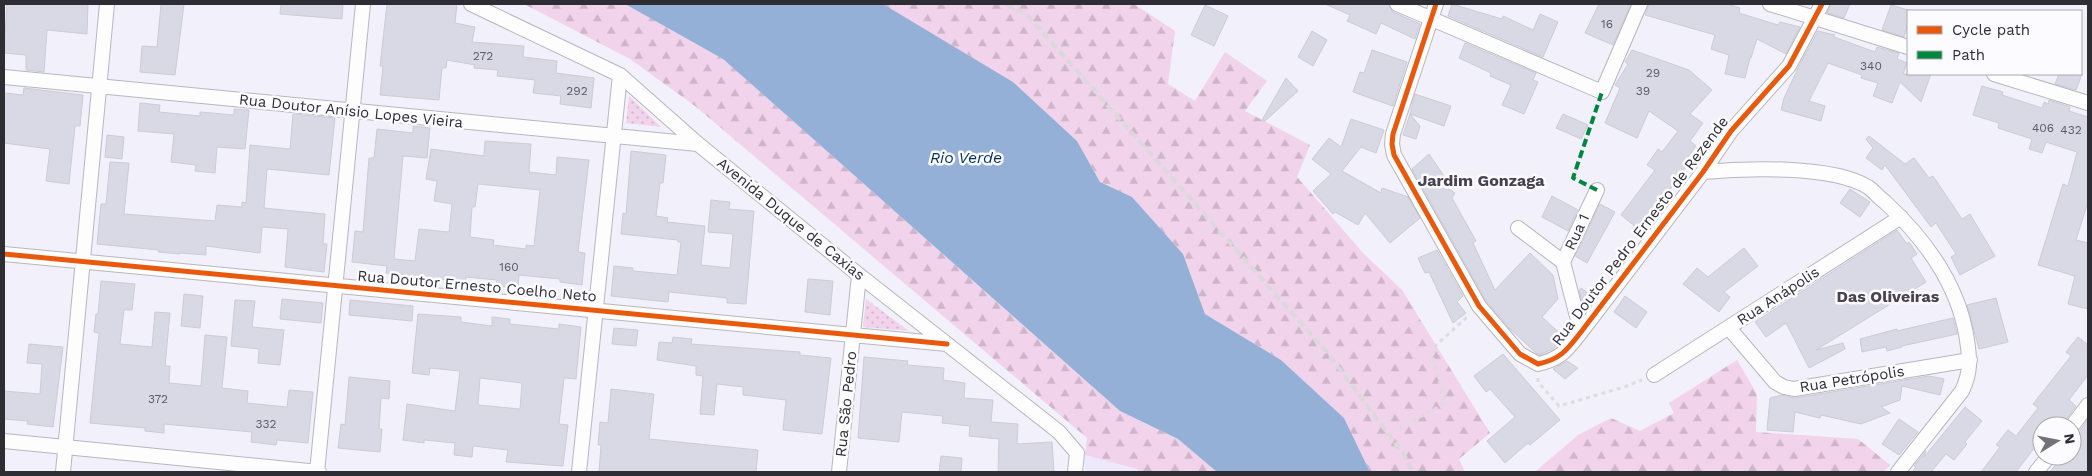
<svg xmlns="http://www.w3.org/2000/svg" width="2092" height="476" font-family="'Work Sans',sans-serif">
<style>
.built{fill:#ede8fb}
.forest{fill:url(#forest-firs)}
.park{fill:url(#park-dots)}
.water{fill:#94b0d6}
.building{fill:#d8d9e5;stroke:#cdccd4;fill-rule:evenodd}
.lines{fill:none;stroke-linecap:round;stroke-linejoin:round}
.minor-casing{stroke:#b8b6be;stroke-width:16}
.path{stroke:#dddcdf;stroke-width:3;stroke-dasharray:4 4;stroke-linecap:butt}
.minor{stroke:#fdfdfe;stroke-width:14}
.rail{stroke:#dadadc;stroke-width:4;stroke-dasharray:8 4;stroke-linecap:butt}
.quiet{stroke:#00873e;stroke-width:4;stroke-dasharray:8 4;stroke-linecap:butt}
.cycleway-casing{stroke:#fcfbff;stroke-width:8}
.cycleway{stroke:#e8590c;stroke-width:5}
.labels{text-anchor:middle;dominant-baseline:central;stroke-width:5;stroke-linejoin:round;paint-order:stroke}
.number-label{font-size:12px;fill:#5c5b63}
.street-label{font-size:15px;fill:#2f2d34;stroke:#fcfbff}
.water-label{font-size:16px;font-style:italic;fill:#04305f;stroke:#fcfbff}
.neighbourhood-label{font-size:16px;font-weight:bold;fill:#464250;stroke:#fcfbff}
</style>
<defs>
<pattern id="forest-firs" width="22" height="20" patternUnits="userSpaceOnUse" patternTransform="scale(1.25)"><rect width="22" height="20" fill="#f1d3eb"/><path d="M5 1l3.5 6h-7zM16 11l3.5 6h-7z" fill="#cfb5ca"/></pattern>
<pattern id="park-dots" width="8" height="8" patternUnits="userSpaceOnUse" patternTransform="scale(1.25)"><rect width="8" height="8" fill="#f1d3eb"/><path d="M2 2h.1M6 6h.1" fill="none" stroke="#cfb5ca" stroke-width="1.8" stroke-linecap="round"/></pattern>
</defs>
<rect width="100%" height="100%" fill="#f2f0fa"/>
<path class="built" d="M1085,455L1137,469L1140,472H1085Z"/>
<path class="forest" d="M524,4H625L723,59L1120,411L1178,439L1217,472H1140L1137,469L1085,455L1087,438L695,106L630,59Z
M883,4H1134L1175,31L1168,84L1195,101L1225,52L1267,81L1245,111L1310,145L1297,177L1364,254L1402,290L1490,433L1459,459L1465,472H1370L1344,418L1281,360L1205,314L1183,254L1132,197L1100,182L1077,141L1013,82Z
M1737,360L1757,394L1756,432L1858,439L1890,465L1883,472H1535L1578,435L1611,418L1640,431L1674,413L1669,403Z"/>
<path class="park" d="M629,96L661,127L626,123Z
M866,299L909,331L863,327Z"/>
<path class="water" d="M625,4H883L1013,82L1077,141L1100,182L1132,197L1183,254L1205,314L1281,360L1344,418L1370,472H1217L1178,439L1120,411L723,59Z"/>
<path class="building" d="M7,4H88L87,34L47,30L44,72L26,70V55L4,53Z
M161,4H184L175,75L140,72L142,46L157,47Z
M281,4H343L342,19L280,14Z
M387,4H457L455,23L475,27L472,42L524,46L523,57L557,61L556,73L594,78L591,108L560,104L561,96L533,93L535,80L497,76L498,70L474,68L475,65L447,60L446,68H442L439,100L380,95L383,66H380Z
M1325,4H1388L1393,12L1420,24L1415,39L1381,23L1376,34L1347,21L1350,15Z
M1452,4L1502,19L1503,16L1533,30L1540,14L1558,22L1543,57L1448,16Z
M1599,4H1631L1613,45L1585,33Z
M1649,4H1727L1740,8L1739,13L1778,25L1780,22L1800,27L1786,54L1757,39L1751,58H1750L1745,78L1725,74L1729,55L1711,49L1715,35L1645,15Z
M1831,4H1850L1844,18L1827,13Z
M1205,5L1228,16L1214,46L1191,35Z
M1891,5L1908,10V23L1904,37L1882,30Z
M1312,31L1327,40L1313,66L1298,57Z
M1818,31L1835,35L1834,37L1875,52L1877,47L1899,53L1897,59L1907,63L1903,74H1931L1921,102L1900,82L1892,103L1873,96L1878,83L1861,78L1862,75L1828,63L1809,101L1825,106L1821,121L1781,110L1784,98L1801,62Z
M1465,43L1536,73L1533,80L1538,82L1524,114L1502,105L1511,85L1490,76L1491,73L1459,58Z
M1372,50L1407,62L1393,106L1353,92L1360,72L1364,73Z
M1632,50L1689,70L1712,90L1690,114L1703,123L1690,141L1696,146L1682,165L1685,168L1669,191L1672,193L1642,232L1621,215L1655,170L1647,165L1658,149L1662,152L1678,131L1649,111L1637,138L1605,123L1620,88L1615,85L1628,64L1625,62Z
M2059,74H2082L2076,90L2055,84Z
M1286,78L1298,91L1264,122L1262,120Z
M1982,86L2003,92L2002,95L2042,108L2044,102L2048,104L2049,100L2070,107L2069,111L2088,117V202L2076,240L2088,243V309L2068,304L2075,276L2038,265L2063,184L2068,186L2077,152L2046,142L2042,153L2029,149L2032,139L1998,128L1999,123L1973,115Z
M24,88L83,95L80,126H75L69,184L46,181L50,149L4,143V93L23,95Z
M1415,94L1451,106L1444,126L1410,114Z
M140,103L160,105L159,112L200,116V112L234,115V109L249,110L245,149L217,147L215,173L195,171L196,165L171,162L174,134L138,131Z
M293,114L335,118L329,175L267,169L264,208L325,214L323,244H327L324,272L285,267L288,229L262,227L260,253L206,246V255L180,253V254L158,252L159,250L97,244L101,204H106L110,162L129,163L124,214L215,221L217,205L242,207V202L246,203L250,145L290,149Z
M1410,114L1420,126L1416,139L1403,135Z
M1563,114L1588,125L1581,139L1556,128Z
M1351,119L1384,130L1376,153L1361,147L1342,171L1381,193L1382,188L1408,197L1420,218L1390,243L1365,213L1358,225L1335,212L1333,214L1313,191L1331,174L1312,159L1329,138L1341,147Z
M413,126L430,128L427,158L403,156L394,259L415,261L419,229L449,232L452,204L434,201L437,181L426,179L431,149L484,156L485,141L531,144L529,172L556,175L557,157L589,160L578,252L585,253L582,285L560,282V279L519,275L518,288L496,286L497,280L466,277L465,282L437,279V281L418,279V277L386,273L387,266L352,262L355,231L363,232L369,158H374L377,129L413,133ZM478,184L540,190L534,246L526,245V249L493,245L494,240L470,237L472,207H475Z
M107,135L124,137L122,159L105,157Z
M1869,136L1905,164L1914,158L1929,178L1933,176L1962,219L1970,214L1995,256L1960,275L1951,257L1956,254L1936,223L1931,227L1885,165L1882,170L1866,158L1873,148L1866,139Z
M631,151L666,155L663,183H660L656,216L668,218L667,222L705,226L701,265L730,268L733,234L708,232L711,200L730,202L729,209L754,211L746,304L727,303V298L669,292L668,302L611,296L614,266L633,268V271L677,275L681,242H678V240L621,234L623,213L626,214Z
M1429,154L1446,179L1439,183L1455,193L1452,198L1476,241L1473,243L1495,290L1530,253L1553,275L1558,299L1542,317L1565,338L1553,349L1539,355L1536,353L1510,329L1486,301L1412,169Z
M1850,189L1870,202L1860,217L1840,203Z
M1552,196L1578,210L1568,231L1542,217Z
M1600,204L1615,212L1587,263L1575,256Z
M1897,230L1907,244L1909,242L1917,254L1911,258L1926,282L1816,350L1843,343L1845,349L1809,368L1786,323L1766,337L1755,322Z
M1744,248L1758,266L1724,292L1730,297L1719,312L1683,284L1697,268L1708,277Z
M1437,250L1463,296L1457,302L1466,313L1453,323L1429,272L1425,273L1418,258Z
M808,279L833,281L830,315L805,312Z
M101,281L135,284L132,310H124L120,344L152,347L155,312L170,313L165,366H170L169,383L201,386L205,335L227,337L222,388L248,391L247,403L287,407L289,390L313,392L308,443L277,440L276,445L251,442L252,432L164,424V433L145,431V428L90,423L99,333L94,332L96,314H98Z
M1581,288L1595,298L1585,312L1579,291Z
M184,294L203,296L200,328L181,326Z
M1625,296L1647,312L1636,328L1614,312Z
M1996,298L2008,342L1979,349L1967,305Z
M282,299L323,303L321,323L280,319Z
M235,300L255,301L252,327L284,330L280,365L258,363L259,349L231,346Z
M350,300L413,306L412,321L349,315Z
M418,314L461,317V322L492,326V317L510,319V324L559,329V324L581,327L576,379L564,378L559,424L568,425L563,466L506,462L508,450L473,446L472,457L454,455L455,443L424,440V443L403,440L407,404L455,411L460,371L430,368L429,375L412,373ZM480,378L522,383L520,409L478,405Z
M1953,318L1957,334L1902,346V347L1887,351L1886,347L1862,352L1860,339L1897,329V331Z
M614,328L638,330L636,346L612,344Z
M673,337L692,339L691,344L800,352V355L831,358L822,434L783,430L786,400L743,395V387L717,384L714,415L700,414L703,376L696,375V366L657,360L659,342L672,343Z
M2078,337L2088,345V375L2069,400L2076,406L2065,421L2063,426H2042V438L2016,472H1981L2000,447L1996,445L2008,430L2016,436L2038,408L2033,404L2071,356L2066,352Z
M29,344L63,347L53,427L27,424L28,421L4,419V391L40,394L42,364L27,363Z
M1503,354L1560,420L1530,445L1528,443L1505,463L1487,441L1515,417L1490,389L1486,392L1474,376Z
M864,357L908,361L907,365L944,368L943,380L965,383L964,398L993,400L991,422L1018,424L1017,444L1052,442L1054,472H998L999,439L969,436L970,426L942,423L943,416L902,412L899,442L858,438Z
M1567,361L1578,368L1565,379L1553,369Z
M1929,376L1944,379L1940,395L1902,386L1900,400L1881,407L1890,413L1861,424L1821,415L1820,418L1795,412L1793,432L1767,430L1770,398L1782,395L1795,398Z
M349,377L390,381L389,399L381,398L379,429H382L380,452L338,448L341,424L345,425Z
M611,389L654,394L649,439L758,450L756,472H599L601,445H598L600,422L608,423Z
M1965,407L1982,421L1965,442L1967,444L1954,460L1946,454L1931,472H1912L1916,467L1914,466L1926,451L1924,457Z
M1899,419L1918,432L1899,455L1882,444Z
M2088,419V472H2050L2062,456H2072V442L2075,438L2072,435L2079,432Z
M941,456L962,458L961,472H939Z"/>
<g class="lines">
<defs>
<path id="minor" d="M471,4L620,75L698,144L859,275L1059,432L1077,453L1075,472
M1397,4L1602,92L1640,4
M1436,4L1393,134L1392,144L1394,155L1479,306L1520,354L1538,364C1561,359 1567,350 1581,332L1703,172L1731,131L1789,66L1822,4
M1770,4L1908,47
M1994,74L2088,103
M4,77L698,144
M1703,172C1745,168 1832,165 1868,187C1874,191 1879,198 1885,202C1925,239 1959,285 1967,340C1970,360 1971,372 1962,391L1898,472
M1518,228L1563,262
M4,254L947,344
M1729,328L1775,382L1784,387L1794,389L1970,360
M1581,332L1563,262L1597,190
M1654,375L1901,217
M2072,426L2088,405
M4,441L319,472
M63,472L107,4
M317,472L363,4
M579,472L620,75
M839,472L859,275
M2036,472L2049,456"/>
</defs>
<use href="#minor" class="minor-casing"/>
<path class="path" d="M1538,378V382L1559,406L1624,387L1642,380
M1399,429L1445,403L1431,350L1468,316"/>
<use href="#minor" class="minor"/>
<path class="rail" d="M1006,4L1028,16L1326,351L1404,455L1413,472"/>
<path class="quiet" d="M1597,190L1573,178L1602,92"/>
<defs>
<path id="cycleway" d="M1436,4L1393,134L1392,144L1394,155L1479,306L1520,354L1538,364C1561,359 1567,350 1581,332L1703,172L1731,131L1789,66L1822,4
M4,254L947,344"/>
</defs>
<use href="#cycleway" class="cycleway-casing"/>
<use href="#cycleway" class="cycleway"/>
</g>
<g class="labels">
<g class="number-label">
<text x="1607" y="24">16</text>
<text x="483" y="56">272</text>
<text x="1871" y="66">340</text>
<text x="1653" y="73">29</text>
<text x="577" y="91">292</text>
<text x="1643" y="91">39</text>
<text x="2043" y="128">406</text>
<text x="2071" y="130">432</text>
<text x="509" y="267">160</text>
<text x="158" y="399">372</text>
<text x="266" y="424">332</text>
</g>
<g class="street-label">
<text transform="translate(351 111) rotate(6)">Rua Doutor Anísio Lopes Vieira</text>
<text transform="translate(791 219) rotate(39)">Avenida Duque de Caxias</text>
<text transform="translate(1640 231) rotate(-53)">Rua Doutor Pedro Ernesto de Rezende</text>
<text transform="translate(1577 232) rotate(-65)">Rua 1</text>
<text transform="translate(477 286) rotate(5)">Rua Doutor Ernesto Coelho Neto</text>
<text transform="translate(1778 296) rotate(-33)">Rua Anápolis</text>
<text transform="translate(1852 379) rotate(-9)">Rua Petrópolis</text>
<text transform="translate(846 404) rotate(-84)">Rua São Pedro</text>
</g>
<g class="water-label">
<text x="966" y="157">Rio Verde</text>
</g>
<g class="neighbourhood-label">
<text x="1481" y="180">Jardim Gonzaga</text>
<text x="1888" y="296">Das Oliveiras</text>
</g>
</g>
<rect width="2092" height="476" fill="none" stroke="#2f2d34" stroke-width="10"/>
<rect x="1907" y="10" width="175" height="65" fill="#fcfbff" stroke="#aaa9ae"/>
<rect x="1917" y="26" width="25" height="8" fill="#e8590c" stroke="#aaa9ae"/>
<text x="1952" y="35" font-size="15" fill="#2f2d34">Cycle path</text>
<rect x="1917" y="51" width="25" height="8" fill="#00873e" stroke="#aaa9ae"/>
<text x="1952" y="60" font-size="15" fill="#2f2d34">Path</text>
<g transform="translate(2057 441) rotate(80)"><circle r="24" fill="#fcfbff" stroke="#aaa9ae"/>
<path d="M0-4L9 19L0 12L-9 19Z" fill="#737179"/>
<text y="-8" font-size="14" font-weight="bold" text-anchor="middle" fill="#2f2d34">N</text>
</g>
</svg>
